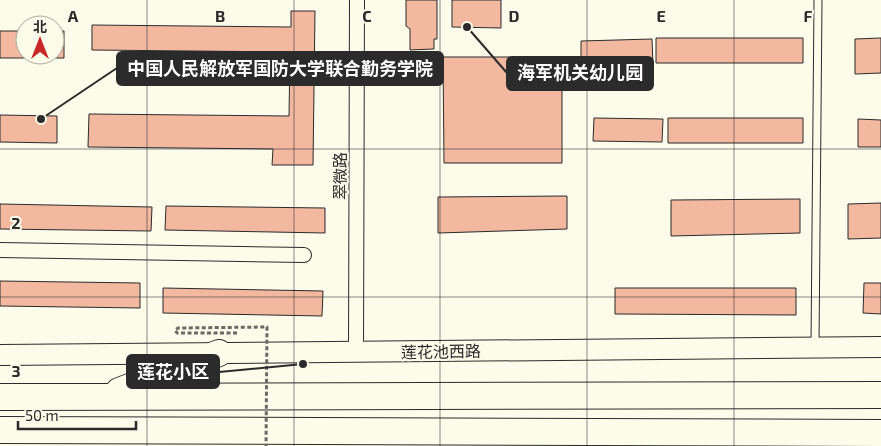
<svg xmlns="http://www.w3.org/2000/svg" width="881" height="446" font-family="'Exo 2','Noto Sans SC',sans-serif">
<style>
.building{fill:#f2b8a0;stroke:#2b2b2b}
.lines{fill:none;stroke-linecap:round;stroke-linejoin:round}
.lane-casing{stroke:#2b2b2b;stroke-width:9}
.street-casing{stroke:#2b2b2b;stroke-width:16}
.secondary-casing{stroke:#2b2b2b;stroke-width:22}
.highway-casing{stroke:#2b2b2b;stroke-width:28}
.lane{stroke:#fdfbea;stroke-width:7}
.street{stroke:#fdfbea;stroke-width:14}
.secondary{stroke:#fdfbea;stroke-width:20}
.highway{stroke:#fdfbea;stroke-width:26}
.path-bridge{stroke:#6a6964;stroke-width:3;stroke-dasharray:4 2.5;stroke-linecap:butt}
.grid{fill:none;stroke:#2b2b2b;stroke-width:1;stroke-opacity:0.55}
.labels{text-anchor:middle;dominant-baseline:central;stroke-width:4;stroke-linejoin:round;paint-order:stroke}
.street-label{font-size:16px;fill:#2b2b2b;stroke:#fdfbea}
.grid-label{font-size:16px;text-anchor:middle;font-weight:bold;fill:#2b2b2b;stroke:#fdfbea;stroke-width:4;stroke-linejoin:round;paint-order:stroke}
.leader{fill:none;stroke:#2b2b2b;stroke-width:2}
.callout-dot{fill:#2b2b2b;stroke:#fdfbea;stroke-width:2}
.callout{fill:#2b2b2b;stroke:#2b2b2b;stroke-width:2}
.callout-label{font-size:18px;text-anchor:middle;font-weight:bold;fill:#fff}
</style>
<rect width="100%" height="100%" fill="#fdfbea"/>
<path class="building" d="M406,0H437V39H434V49L410,50V29L406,26Z
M452,0H501V28L452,27Z
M291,11H315L313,165H272L273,149L88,147L89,114L289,116L290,52L92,50V25L291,27Z
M0,31H25V55H55V31H64V58H0Z
M656,38H803V63H656Z
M881,38V73L855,74V39Z
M652,39L653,65L581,66V41Z
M443,57H562V163H444Z
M0,115L57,116V143L0,142Z
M594,118L663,119L662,142L593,141Z
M668,118H803V143H668Z
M858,119L881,120V147H858Z
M567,196V229L438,233V197Z
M800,199V233L671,236V200Z
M881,203V238L848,239V204Z
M0,204L152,207L151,231L0,229Z
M166,206L325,208V233L165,230Z
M0,281L140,283V308L0,306Z
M864,283H881V314L863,313Z
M163,288L323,291L322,316L163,313Z
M615,288H796V315L615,314Z"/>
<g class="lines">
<defs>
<path id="lane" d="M815,347L818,0"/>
<path id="street" d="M0,250L304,255
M356,352L357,0"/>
<path id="secondary" d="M0,355L881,347"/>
<path id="highway" d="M119,391L219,353
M0,397L881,395
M0,430L881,433"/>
</defs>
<use href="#lane" class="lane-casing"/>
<use href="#street" class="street-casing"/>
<use href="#secondary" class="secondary-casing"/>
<use href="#highway" class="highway-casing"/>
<use href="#lane" class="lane"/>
<use href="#street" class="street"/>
<use href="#secondary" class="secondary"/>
<use href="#highway" class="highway"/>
<path class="path-bridge" d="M237,333H177L175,330L178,328L267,327L266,446"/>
</g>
<path class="grid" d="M147,0V446M294,0V446M440,0V446M587,0V446M734,0V446M0,149H881M0,297H881"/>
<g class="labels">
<g class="street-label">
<text transform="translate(339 176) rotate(-90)">翠微路</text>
<text transform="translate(441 351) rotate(-1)">莲花池西路</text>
</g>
</g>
<g class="grid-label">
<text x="73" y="22">A</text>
<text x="220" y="22">B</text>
<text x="367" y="22">C</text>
<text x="514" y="22">D</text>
<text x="661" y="22">E</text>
<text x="808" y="22">F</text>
<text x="16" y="229">2</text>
<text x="16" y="377">3</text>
</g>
<path class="leader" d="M41 119L117 68M467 27L507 73M303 364L219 372"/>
<g class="callout-dot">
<circle cx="41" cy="119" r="5"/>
<circle cx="467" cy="27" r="5"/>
<circle cx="303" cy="364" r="5"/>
</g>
<g class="callout">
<rect x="117" y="52" width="326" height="33" rx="5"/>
<rect x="507" y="57" width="146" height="33" rx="5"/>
<rect x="127" y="355" width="92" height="33" rx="5"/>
</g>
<g class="callout-label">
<text x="280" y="75">中国人民解放军国防大学联合勤务学院</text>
<text x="580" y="79">海军机关幼儿园</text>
<text x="173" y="378">莲花小区</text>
</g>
<g transform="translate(40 40)"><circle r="24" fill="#fdfbea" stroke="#a9a89e"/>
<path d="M0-4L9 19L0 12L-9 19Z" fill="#c62828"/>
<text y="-8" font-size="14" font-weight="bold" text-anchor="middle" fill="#2b2b2b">北</text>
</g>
<path d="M18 421v8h118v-8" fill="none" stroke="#2b2b2b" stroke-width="2.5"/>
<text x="25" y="421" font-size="15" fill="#2b2b2b" stroke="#fdfbea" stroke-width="4" paint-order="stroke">50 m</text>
</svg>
